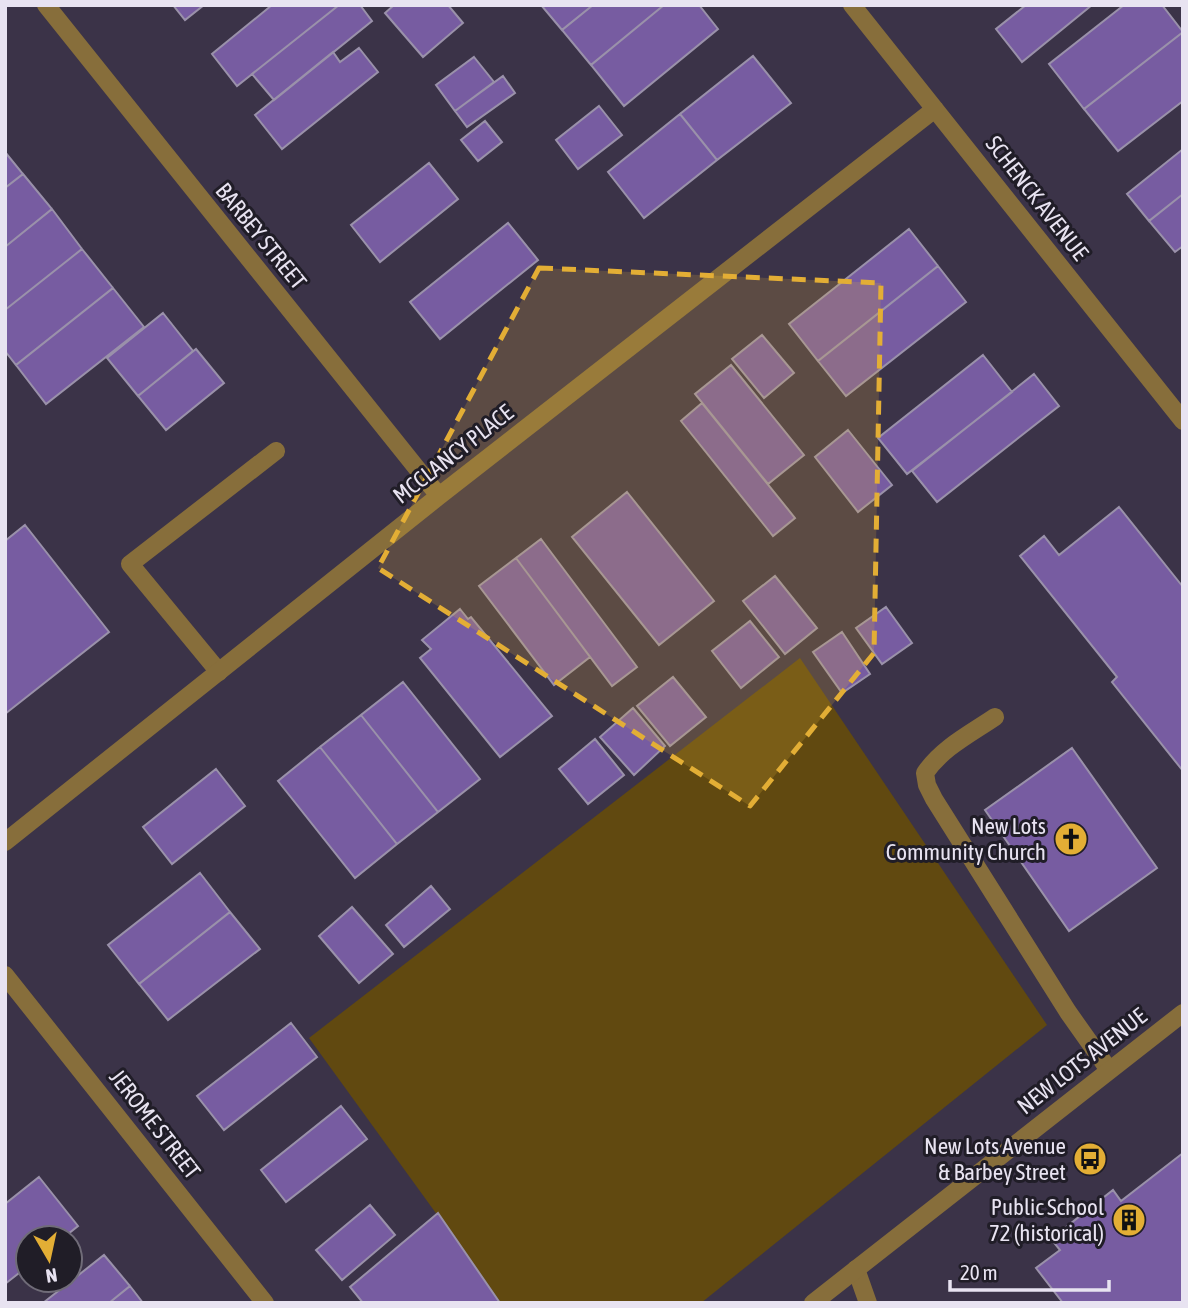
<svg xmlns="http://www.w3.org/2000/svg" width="1188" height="1308" font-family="'Asap Condensed',sans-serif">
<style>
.green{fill:#614910}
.building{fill:#775ca1;stroke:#9a91aa;stroke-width:2}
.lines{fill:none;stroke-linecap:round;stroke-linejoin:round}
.service{stroke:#876e3b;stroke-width:18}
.minor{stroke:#876e3b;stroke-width:18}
.tertiary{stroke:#876e3b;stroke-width:18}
.marked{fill:#e3ae35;fill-opacity:0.2;stroke:#e3ae35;stroke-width:5;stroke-dasharray:14 9;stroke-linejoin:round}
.labels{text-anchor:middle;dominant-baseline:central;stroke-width:6;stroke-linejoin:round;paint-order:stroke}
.street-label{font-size:23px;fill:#e8e3f1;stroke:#201d27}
.poi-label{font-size:23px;fill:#e8e3f1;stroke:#201d27;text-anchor:end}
</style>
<rect width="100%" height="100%" fill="#3b3348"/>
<path class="green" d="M800,658L1047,1025L701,1303H501L309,1038Z"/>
<path class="building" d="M173,5H204L185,20Z
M272,5H339L237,86L212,54Z
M339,5H360L372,21L274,100L252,74Z
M394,5H448L463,23L423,57L385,13Z
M541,5H593L562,30Z
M593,5H664L591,65L562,30Z
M664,5H699L718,29L624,106L591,65Z
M1026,5H1092L1022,62L996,29Z
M1124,5H1162L1183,32L1084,109L1049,64Z
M1183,32V101L1118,151L1084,109Z
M359,48L378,72L282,149L255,115L333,52L340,62Z
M753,56L791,103L717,160L680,114Z
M474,57L494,82L455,111L436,85Z
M503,76L515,93L467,127L455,111Z
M599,106L622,135L578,169L556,140Z
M680,114L717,160L644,218L608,172Z
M485,121L502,142L478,161L461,140Z
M1183,149V194L1149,221L1127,194Z
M5,152L23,174L5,188Z
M429,163L458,199L380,262L351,225Z
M23,174L52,209L5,247V188Z
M1183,194V246L1175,252L1149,221Z
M52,209L82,249L5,310V247Z
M508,223L538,260L440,339L410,302Z
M909,229L938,266L818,361L789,324Z
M82,249L113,288L16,365L5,351V310Z
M938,266L966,302L846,396L818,361Z
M113,288L144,327L46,404L16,365Z
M163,313L193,351L138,396L107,358Z
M762,335L794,373L764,398L732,359Z
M196,349L224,383L166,430L138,396Z
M983,355L1012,392L907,474L878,438Z
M731,365L804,455L768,484L695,394Z
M1034,374L1059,406L937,502L912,471Z
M702,403L795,518L773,536L681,421Z
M848,430L892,485L858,512L815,457Z
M627,492L714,601L659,645L572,537Z
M1119,507L1183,587V771L1112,682L1117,677L1020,556L1044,536L1059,555Z
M25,525L109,632L5,714V541Z
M541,539L637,667L612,686L516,558Z
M516,558L590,657L554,685L479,586Z
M775,576L817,628L785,654L743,601Z
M886,607L912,643L882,664L856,628Z
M460,609L468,619L471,617L552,716L500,757L420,658L431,649L422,640Z
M750,621L779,657L741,688L712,651Z
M842,632L870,674L842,693L813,652Z
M673,677L706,717L670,746L637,706Z
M403,682L480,779L438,812L361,715Z
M633,708L665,746L634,775L600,737Z
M361,715L438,812L397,844L320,747Z
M595,739L624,775L588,804L559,769Z
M320,747L397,844L355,878L278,781Z
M1072,748L1157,868L1069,931L985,810Z
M216,769L245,806L172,864L143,827Z
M200,873L230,912L139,984L108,945Z
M431,886L450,909L404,947L386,925Z
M352,907L393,954L359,983L319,936Z
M230,912L260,949L168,1020L139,984Z
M291,1023L317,1057L224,1130L197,1096Z
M341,1106L367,1139L286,1202L261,1170Z
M1183,1153V1303H1063L1036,1268L1060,1250L1051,1239L1113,1190L1121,1201Z
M39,1177L78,1226L63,1238H28V1266L5,1284V1204Z
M370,1205L395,1235L342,1280L316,1250Z
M438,1213L500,1303H363L350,1287Z
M104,1255L130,1286L109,1303H43Z
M130,1286L143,1303H109Z"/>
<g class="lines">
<path class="service" d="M219,672L130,564L276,451
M995,717C970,734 942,748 925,773L927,785L934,799L1068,1012L1109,1070"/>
<path class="minor" d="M46,5L439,496
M852,5L1183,421
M5,842L439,496L935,109
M5,975L265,1303
M856,1269L868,1303"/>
<path class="tertiary" d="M813,1303L1183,1013"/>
</g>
<path class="marked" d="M539,268L881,283L874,653L750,806L378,568Z"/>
<defs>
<symbol id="church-disc" viewBox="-11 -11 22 22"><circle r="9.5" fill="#e3ae35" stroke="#201d27"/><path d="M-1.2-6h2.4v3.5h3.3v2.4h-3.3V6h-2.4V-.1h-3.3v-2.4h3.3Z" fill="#111"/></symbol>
<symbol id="bus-disc" viewBox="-11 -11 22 22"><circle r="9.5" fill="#e3ae35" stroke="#201d27"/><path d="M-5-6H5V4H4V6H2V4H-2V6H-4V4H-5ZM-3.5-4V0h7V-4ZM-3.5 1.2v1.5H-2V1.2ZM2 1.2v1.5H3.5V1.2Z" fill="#111"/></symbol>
<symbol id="building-disc" viewBox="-11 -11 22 22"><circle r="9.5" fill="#e3ae35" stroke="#201d27"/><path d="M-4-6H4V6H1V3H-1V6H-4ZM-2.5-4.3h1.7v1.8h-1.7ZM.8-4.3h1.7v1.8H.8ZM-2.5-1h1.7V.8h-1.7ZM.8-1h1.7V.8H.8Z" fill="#111"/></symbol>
</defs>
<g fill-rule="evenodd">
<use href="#church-disc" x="1052" y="820" width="38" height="38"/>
<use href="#bus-disc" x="1071" y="1140" width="38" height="38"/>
<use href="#building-disc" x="1110" y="1201" width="38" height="38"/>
</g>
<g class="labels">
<g class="street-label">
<text transform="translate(1037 198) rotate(52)">SCHENCK AVENUE</text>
<text transform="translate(261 236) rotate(51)">BARBEY STREET</text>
<text transform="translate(453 454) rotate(-38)">MCCLANCY PLACE</text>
<text transform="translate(1082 1061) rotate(-38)">NEW LOTS AVENUE</text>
<text transform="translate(155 1124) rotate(52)">JEROME STREET</text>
</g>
<g class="poi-label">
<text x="1046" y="826">New Lots<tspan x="1046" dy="26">Community Church</tspan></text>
<text x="1066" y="1146">New Lots Avenue<tspan x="1066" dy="26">&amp; Barbey Street</tspan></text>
<text x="1104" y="1207">Public School<tspan x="1104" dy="26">72 (historical)</tspan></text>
</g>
</g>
<rect width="1188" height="1308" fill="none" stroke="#e8e3f1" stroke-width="14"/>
<g transform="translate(49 1259) rotate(171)"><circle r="33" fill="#201d27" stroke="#706c78" stroke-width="2"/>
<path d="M0-5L12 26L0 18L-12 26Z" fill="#e3ae35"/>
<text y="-10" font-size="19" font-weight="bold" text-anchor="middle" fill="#e8e3f1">N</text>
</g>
<path d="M950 1280v10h159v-10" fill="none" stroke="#e8e3f1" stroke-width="3.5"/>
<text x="960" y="1280" font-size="21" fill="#e8e3f1" stroke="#201d27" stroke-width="5" paint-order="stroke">20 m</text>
</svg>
